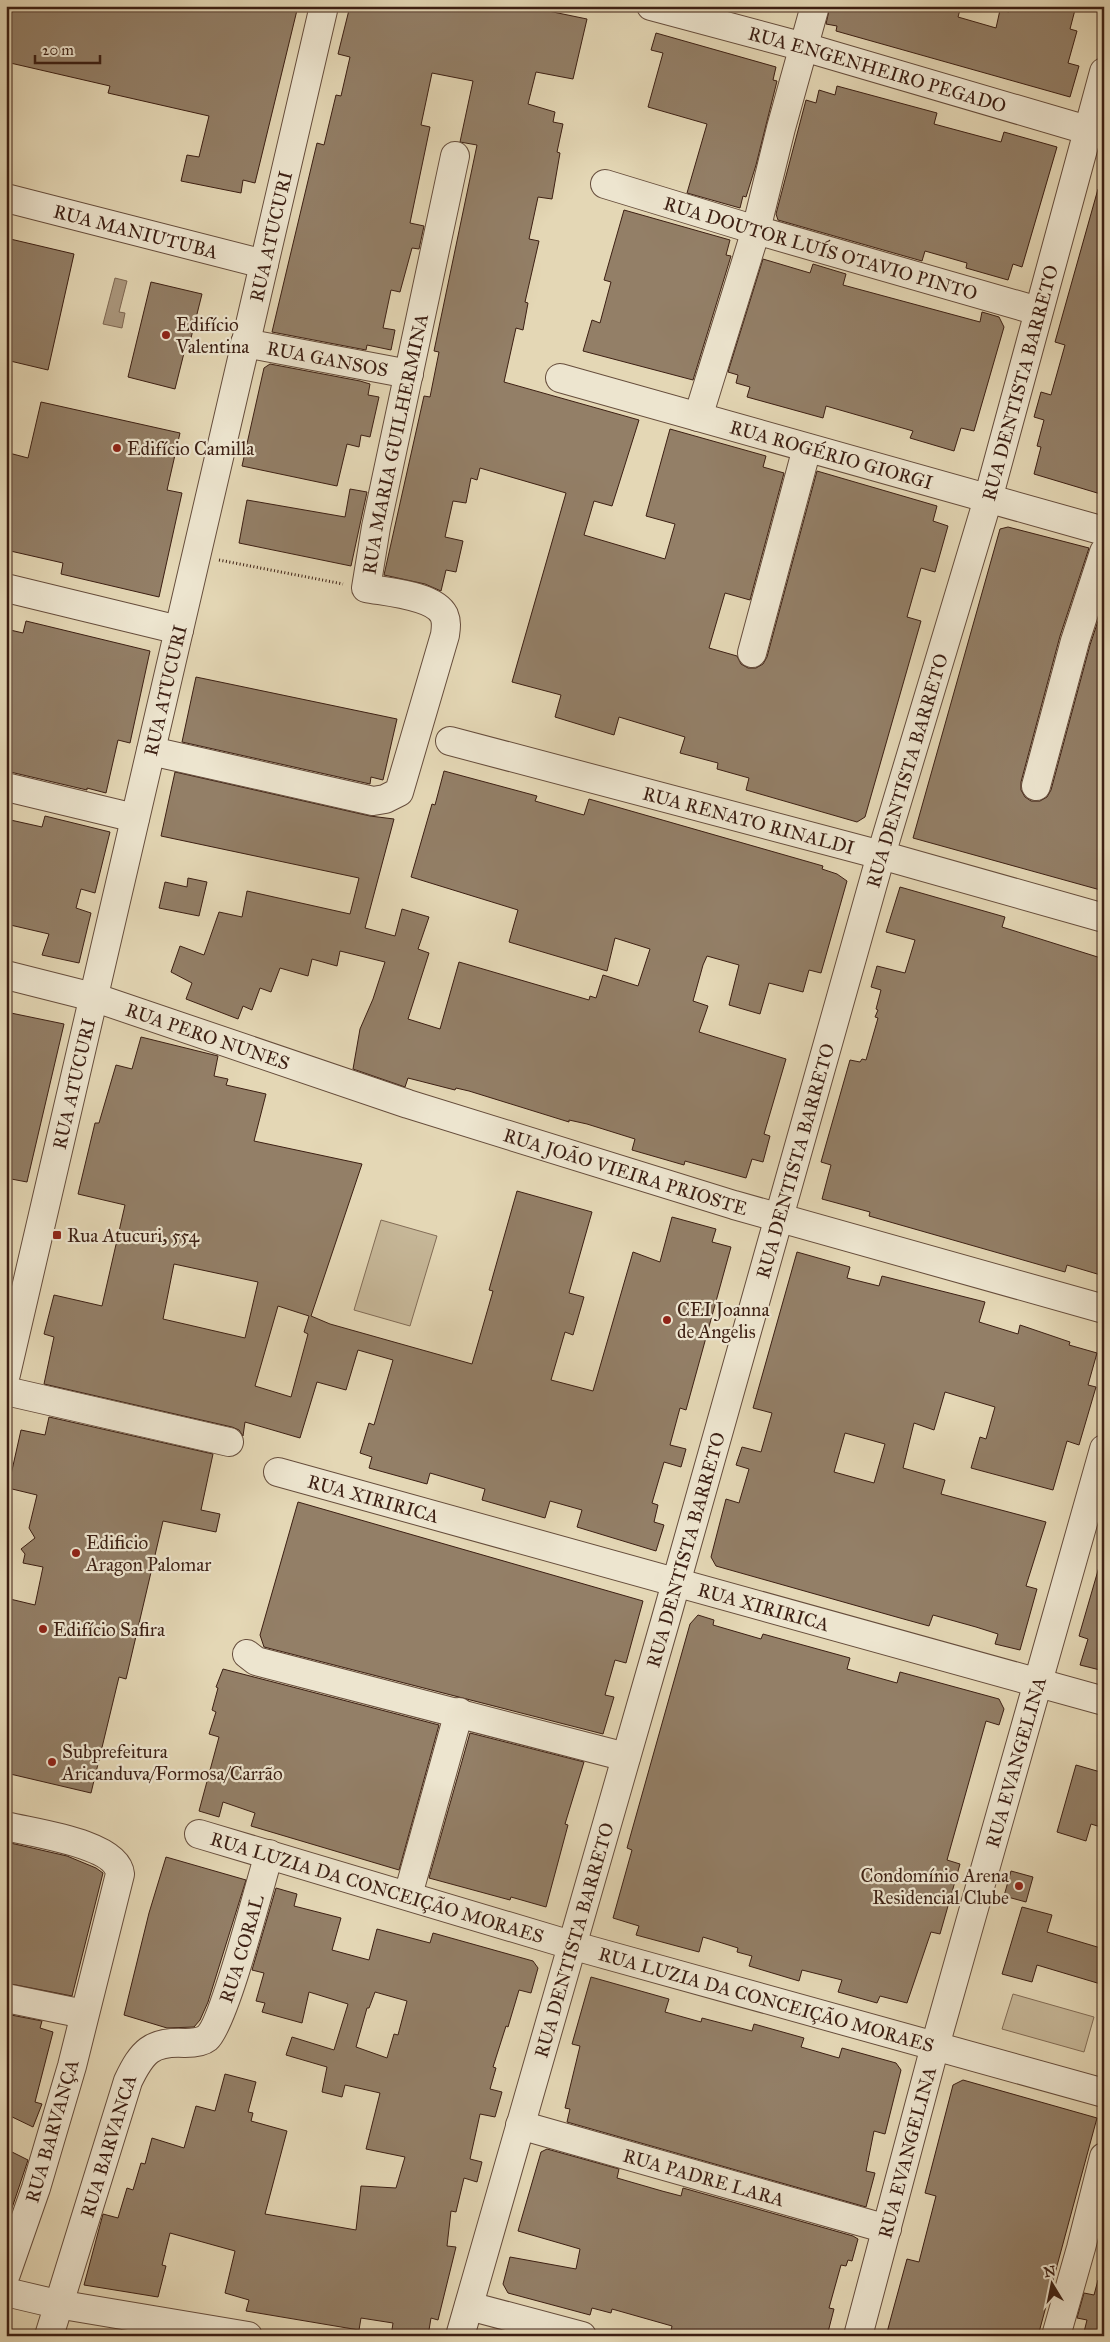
<svg xmlns="http://www.w3.org/2000/svg" width="1110" height="2342" font-family="'IM FELL Great Primer',serif">
<style>
.green{fill:#c7b899;stroke:#826c56}
.water{fill:#ab987e;stroke:#7f6853}
.building{fill:#937f67;stroke:#3c1f13;fill-rule:evenodd}
.lines{fill:none;stroke-linecap:round;stroke-linejoin:round}
.minor-casing{stroke:#664d3c;stroke-width:30}
.path{stroke:#3c1f13;stroke-width:3;stroke-dasharray:1 2.5;stroke-linecap:butt}
.minor{stroke:#ede5cf;stroke-width:28}
.poi-dot{fill:#8f2418;stroke:#ede5cf;stroke-width:2}
.labels{text-anchor:middle;dominant-baseline:central;stroke-width:4.5;stroke-linejoin:round;paint-order:stroke}
.street-label{font-size:19px;fill:#3c1f13;stroke:#ede5cf}
.poi-label{font-size:19px;fill:#3c1f13;stroke:#ede5cf;text-anchor:start}
</style>
<rect width="100%" height="100%" fill="#e4d7b5"/>
<filter id="stains"><feTurbulence type="fractalNoise" baseFrequency=".004" numOctaves="4"/><feColorMatrix values="0 0 0 0 .2 0 0 0 0 .09 0 0 0 0 .02 0 0 0 .5 -.17"/></filter>
<radialGradient id="worn" r=".72"><stop offset=".6" stop-color="#630" stop-opacity="0"/><stop offset="1" stop-color="#630" stop-opacity=".3"/></radialGradient>
<path class="green" d="M381,1220l56,16 -27,90 -56,-16z
M1013,1994l81,23 -10,35 -82,-23z"/>
<path class="water" d="M115,278l12,3 -8,31 6,1 -3,15 -19,-4z"/>
<path class="building" d="M6,6h292l-43,177 -12,-3 -2,13 -60,-12 6,-26 12,2 10,-41 -101,-23 2,-7 -104,-24z
M350,6h174l63,13 -14,60 -37,-7 -8,32 27,8 -2,10 10,2 -6,28 3,1 -8,46 -14,-2 -9,42 10,2 -14,61 3,1 -5,27 -7,-2 -12,54 135,38 -27,86 -18,-5 -10,34 81,24 10,-35 -29,-8 24,-87 96,27 -3,11 21,6 -34,127 -25,-7 -16,55 28,8 4,8 7,4h8l7,-4 4,-7 50,-186 120,35 -4,15 15,5 -13,46 -14,-4 -14,49 14,4 -56,196 -8,5 -111,-32 3,-12 -32,-9 1,-6 -38,-10 5,-16 -66,-20 -5,18 -59,-18 6,-22 -49,-13 54,-189 -86,-25 -3,12 -6,-2 -5,25 -13,-2 -8,36 18,4 -7,31 -10,-2 -5,21 -16,-7 -41,-9 40,-179 6,1 9,-45 -5,-1 43,-206 -17,-3 13,-61 -41,-8 -11,52 9,2 -20,96 14,3 -5,23 -7,-1 -12,44 -9,-2 -8,38 12,2 -4,20 -24,-5 -1,5 -94,-18 45,-189 7,2 12,-50 5,1 9,-39 -12,-3z
M830,6h131l-3,11 38,11 4,-18 9,2 1,-6h66l-6,23 7,2 -9,32 11,3 -9,31 -234,-66 1,-5 -11,-2z
M656,33l120,34 -3,13 4,1 -21,84 -10,32 -3,-1 -3,12 -53,-15 20,-69 -59,-17 15,-54 -12,-3z
M837,86l100,27 -3,11 26,7 41,11 3,-10 53,15 -35,120 -9,-3 -5,16 -42,-12 1,-5 -42,-12 -3,10 -144,-41 -2,-6 30,-114 10,3 3,-13 16,5z
M1098,189l6,1v305l-70,-21 7,-27 -4,-1 7,-26 -10,-3 7,-25 10,3 14,-50 -10,-3z
M624,210l106,30 -4,15 5,1 -38,124 -110,-29 9,-31 8,3 11,-41 -7,-2z
M6,238l68,16 -26,116 -42,-10z
M763,259l47,14 3,-9 33,10 -3,11 137,37 2,-10 17,5 5,10 -30,104 -13,-3 -7,23 -44,-13 3,-7 -87,-25 -3,12 -76,-21 3,-10 -14,-4 2,-8 -10,-3z
M151,282l51,12 -14,56 -3,-1 -10,40 -47,-12z
M270,364l90,17 10,3 -2,11 11,2 -9,40 -9,-2 -2,12 -12,-3 -10,42 -95,-20 22,-98z
M41,402l139,31 -13,57 15,3 -23,104 -98,-23 2,-11 -57,-13v-88l3,-9 19,5z
M350,489l17,3 -16,74 -112,-23 8,-43 98,17z
M1008,527l81,21 -29,88 -39,146v8l4,7 6,4h9l7,-4 4,-7 39,-145 14,-42v288l-191,-53 87,-309z
M26,621l124,30 -20,92 -12,-3 -12,53 -19,-5v2l-81,-19v-142l17,4z
M196,677l201,42 -14,61 -12,-3 -1,7 -188,-42z
M444,771l93,25 -2,5 49,14 5,-16 234,67 -1,3 15,5 10,7 -26,92 -12,-3 -6,22 -34,-9 -9,31 -31,-9 10,-40 -32,-9 -4,9 -10,36 15,5 -9,26 87,27 -22,75 6,2 -7,26 -11,-3 -6,19 -61,-17 -1,4 -52,-15 3,-11 -48,-15 -18,-4v2l-100,-31 -13,-3 -1,2 -47,-12 -3,9 -52,-18 7,-40 13,-30 12,-37 -45,-11 -3,15 -25,-7 -4,17 -28,-8 -9,24 -11,-4 -8,22 -9,-4 -5,13 -52,-20 6,-16 -21,-11 9,-26 24,9 15,-43 23,5 5,-26 103,23 9,-36 -198,-42 14,-64 195,44 24,3 -29,109 30,8 7,-27 27,8 -11,32 11,4 -21,66 32,10 19,-67 130,38 1,-4 6,2 7,-23 35,11 12,-37 -35,-11 -8,33 -98,-29 9,-32 -107,-33 21,-73 3,1z
M45,816l65,16 -15,61 -14,-4 -5,19 15,5 -12,50 -37,-8 7,-21 -43,-10v-105l36,8z
M188,878l19,4 -8,34 -40,-8 6,-26 22,5z
M900,887l105,30 -3,10 102,32v317l-37,-11 -2,7 -196,-56 1,-4 -48,-13 9,-34 -10,-3 29,-102 10,2 2,-3 4,1 12,-42 -3,-1 3,-7 -2,-1 5,-19 -10,-3 6,-21 28,7 10,-33 -29,-8z
M6,1012l58,12 -37,158 -21,-4z
M141,1037l77,19 -4,20 14,3 -2,6 40,9 -12,47 108,23 -51,152 19,8 142,40 21,-73 -4,-1 28,-99 75,21 -23,81 15,4 -11,38 -8,-3 -14,48 42,11 40,-139 27,10 12,-45 44,12 -4,13 19,5 -45,163 -6,-2 -10,37 16,4 -5,18 -17,-5 -12,41 6,2 -4,17 10,3 -8,26 -79,-24 5,-17 -32,-9 -5,17 -63,-18 3,-11 -55,-16 -3,11 -58,-16 3,-11 -12,-4 9,-30 5,2 19,-65 -35,-10 -12,40 -29,-8 -17,56 -55,-16 -2,14 -4,-6 -7,-3 -188,-43 10,-47 -10,-3 10,-39 48,11 23,-101 -47,-11 17,-71h4l17,-58 16,4zM174,1264l84,18 -13,56 -82,-19zM278,1306l31,10 -5,16 4,2 -17,63 -36,-11z
M797,1252l53,15 -3,11 32,8 3,-10 103,26 -6,20 39,12 2,-9 50,17 -1,3 28,8 -9,32 8,2 -17,58 -12,-4 -14,49 -82,-22 9,-31 6,2 9,-32 -50,-15 -11,38 -20,-7 -11,45 42,12 -4,14 105,28 -20,64 11,3 -17,61 -25,-6 3,-10 -22,-7 -43,-12 -4,11 -29,-8 -184,-52 -5,-9 15,-58 13,4 10,-34 -13,-4 6,-18 19,5 11,-39 -19,-5zM845,1433l40,11 -11,39 -40,-11z
M49,1417l164,37 -12,56 19,4 -4,18 -53,-11 -37,158 -7,-2 -28,116 -85,-20v-159l4,-15 25,6 8,-38 -20,-4 2,-9 -4,-5 14,-11 -6,-10 8,-33 -29,-7 13,-58 24,5z
M298,1502l345,99 -17,62 -11,-3 -10,35 9,2 -11,37 -339,-87 -4,-12z
M1099,1567l5,1v103l-24,-6 8,-26 -9,-3z
M698,1615l16,5 -1,5 48,14 2,-5 87,24 -3,11 50,14 3,-11 99,27 5,10 -5,16 -13,-4 -39,139 13,4 -20,70 -9,-2 -24,71 -27,-7 -3,7 -39,-11 4,-12 -40,-10 -3,11 -50,-15 3,-10 -15,-4 1,-4 -35,-11 -4,15 -63,-17 3,-9 -26,-8 19,-68 -5,-2 63,-224z
M223,1669l216,56 -40,145 -148,-44 4,-13 -32,-11 -4,15 -20,-6 20,-74 -10,-3 7,-22 -4,-2 6,-22 -2,-1z
M470,1733l114,29 -19,62 3,1 -22,82 -35,-10 -1,3 -81,-22z
M1076,1765l28,8v55l-13,-4 -5,17 -29,-9z
M6,1842l61,14 29,12 7,5 -31,123 -66,-13z
M166,1857l80,23 -38,122 -8,18 -6,7 -27,1 -43,-13 25,-102z
M1011,1871l22,6 -7,25 -22,-6z
M276,1888l21,6 -3,12 47,12 -9,32 37,10 8,-31 53,14 3,-10 100,28 5,7 -7,25 -12,-3 -11,37 -2,-1 -13,41 3,1 -6,21 12,3 -7,25 -15,-3 -10,45 12,3 -5,20 -13,-4 -8,34 -5,-1 -4,35 9,1 -18,73 -7,-2 -3,18h-37l2,-13 -32,-5 -2,12 -113,-19 3,-11 -24,-7 10,-42 -65,-18 -8,32 4,1 -8,31 -74,-12 19,-71 15,4 9,-30 6,2 8,-27 4,1 7,-26 32,10 12,-42 19,5 10,-37 31,8 -8,30 5,1 -2,8 36,10 -22,83 91,16 5,-44 35,2 9,-31 -39,-8 14,-56 -35,-8 -3,12 -20,-5 5,-25 -41,-12 6,-18 42,13 14,-46 -39,-12 -7,31 -40,-11 3,-9 -9,-2 8,-28 -12,-3zM375,1992l32,9 -9,34 -4,-1 -7,24 -31,-11 11,-39h2z
M1022,1907l30,8 -5,17 57,17v36l-67,-20 -5,17 -30,-8z
M591,1977l78,22 -4,13 36,10 1,-4 50,13 2,-7 50,14 -3,9 38,11 3,-10 54,15 5,7 -16,64 -11,-3 -8,40 9,2 -9,34 -299,-85 3,-13 -5,-1 15,-62 -8,-2z
M6,2014l36,7 -2,7 13,4 -18,70 7,2 -9,23 -27,-13z
M963,2080l134,38 -59,218h-152l21,-77 12,3 17,-66 -11,-3 28,-108z
M6,2149l22,11 -22,66z
M547,2149l72,20 -2,9 45,13 19,5 2,-8 170,48 5,3 -6,22 -4,-1 -2,6 -5,-1 -12,43 5,1 -7,27h-157l2,-10 -60,-17 -1,4 -19,-5 -2,7 -82,-22 -5,-9 7,-27 66,12 4,-20 -62,-18 23,-79z
M1098,2280l6,1v55h-21l4,-16 -10,-2 7,-25 10,2z"/>
<g class="lines">
<g class="minor-casing">
<g id="minor">
<path id="s1" d="M651,6l153,41 300,88"/>
<path id="s2" d="M605,184l151,46 282,81"/>
<path id="s3" d="M6,198l258,66"/>
<path id="s4" d="M245,343l164,31"/>
<path id="s5" d="M560,378l544,153"/>
<path d="M698,417l58,-187 25,-102 34,-122"/>
<path d="M6,588l173,42"/>
<path d="M752,653l55,-205"/>
<path id="s6" d="M450,741l431,114 223,63"/>
<path id="s7" d="M151,751l222,50 12,-2 14,-7 46,-157c1,-7 2,-13 -1,-20 -10,-20 -58,-23 -78,-27l10,-61 79,-371"/>
<path d="M1036,786l39,-145 29,-89"/>
<path d="M6,787l129,31"/>
<path id="s8" d="M6,975l87,22 315,107 326,101 370,104"/>
<path id="s9" d="M6,1374l318,-1368"/>
<path d="M6,1391l223,51"/>
<path id="s10" d="M278,1472l826,229"/>
<path d="M247,1654l9,7 370,96"/>
<path d="M6,1826c26,7 111,17 114,48l-48,192 -36,122 -30,86"/>
<path id="s11" d="M199,1834l372,111 533,148"/>
<path d="M408,1895l51,-183"/>
<path d="M6,1998l78,16"/>
<path id="s12" d="M520,2125l367,104"/>
<path d="M6,2292l51,12 191,32"/>
<path d="M469,2306l113,30"/>
<path id="s13" d="M49,2336l79,-255c14,-29 23,-40 57,-38 6,0 17,-1 22,-5 17,-14 53,-154 62,-184"/>
<path id="s14" d="M460,2336l205,-714 216,-767 107,-356 116,-427"/>
<path id="s15" d="M858,2336l77,-290 169,-597"/>
<path d="M1056,2336l25,-88 23,-91"/>
</g>
</g>
<path class="path" d="M219,560l124,24"/>
<use href="#minor" class="minor"/>
</g>
<g class="poi-dot">
<circle cx="166" cy="335" r="5"/>
<circle cx="117" cy="448" r="5"/>
<rect x="52" y="1230" width="10" height="10" rx="2.5"/>
<circle cx="667" cy="1320" r="5"/>
<circle cx="76" cy="1553" r="5"/>
<circle cx="43" cy="1629" r="5"/>
<circle cx="52" cy="1762" r="5"/>
<circle cx="1019" cy="1886" r="5"/>
</g>
<g class="labels">
<g class="street-label">
<text stroke="none"><textPath href="#s1" startOffset="235">RUA ENGENHEIRO PEGADO</textPath></text>
<text stroke="none"><textPath href="#s3" startOffset="134">RUA MANIUTUBA</textPath></text>
<text stroke="none"><textPath href="#s9" startOffset="1168">RUA ATUCURI</textPath></text>
<text stroke="none"><textPath href="#s2" startOffset="225">RUA DOUTOR LUÍS OTAVIO PINTO</textPath></text>
<text stroke="none"><textPath href="#s4" startOffset="84">RUA GANSOS</textPath></text>
<text stroke="none"><textPath href="#s14" startOffset="2032">RUA DENTISTA BARRETO</textPath></text>
<text stroke="none"><textPath href="#s7" startOffset="671">RUA MARIA GUILHERMINA</textPath></text>
<text stroke="none"><textPath href="#s5" startOffset="282">RUA ROGÉRIO GIORGI</textPath></text>
<text stroke="none"><textPath href="#s9" startOffset="702">RUA ATUCURI</textPath></text>
<text stroke="none"><textPath href="#s14" startOffset="1628">RUA DENTISTA BARRETO</textPath></text>
<text stroke="none"><textPath href="#s6" startOffset="309">RUA RENATO RINALDI</textPath></text>
<text stroke="none"><textPath href="#s8" startOffset="211">RUA PERO NUNES</textPath></text>
<text stroke="none"><textPath href="#s9" startOffset="298">RUA ATUCURI</textPath></text>
<text stroke="none"><textPath href="#s14" startOffset="1222">RUA DENTISTA BARRETO</textPath></text>
<text stroke="none"><textPath href="#s8" startOffset="650">RUA JOÃO VIEIRA PRIOSTE</textPath></text>
<text stroke="none"><textPath href="#s10" startOffset="99">RUA XIRIRICA</textPath></text>
<text stroke="none"><textPath href="#s14" startOffset="818">RUA DENTISTA BARRETO</textPath></text>
<text stroke="none"><textPath href="#s10" startOffset="504">RUA XIRIRICA</textPath></text>
<text stroke="none"><textPath href="#s15" startOffset="595">RUA EVANGELINA</textPath></text>
<text stroke="none"><textPath href="#s11" startOffset="186">RUA LUZIA DA CONCEIÇÃO MORAES</textPath></text>
<text stroke="none"><textPath href="#s14" startOffset="412">RUA DENTISTA BARRETO</textPath></text>
<text stroke="none"><textPath href="#s13" startOffset="461">RUA CORAL</textPath></text>
<text stroke="none"><textPath href="#s11" startOffset="591">RUA LUZIA DA CONCEIÇÃO MORAES</textPath></text>
<text transform="translate(52 2131) rotate(-74)">RUA BARVANÇA</text>
<text stroke="none"><textPath href="#s13" startOffset="199">RUA BARVANCA</textPath></text>
<text stroke="none"><textPath href="#s15" startOffset="190">RUA EVANGELINA</textPath></text>
<text stroke="none"><textPath href="#s12" startOffset="191">RUA PADRE LARA</textPath></text>
</g>
<g class="poi-label">
<text x="176" y="324">Edifício<tspan x="176" dy="22">Valentina</tspan></text>
<text x="127" y="448">Edifício Camilla</text>
<text x="67" y="1235">Rua Atucuri, 554</text>
<text x="677" y="1309">CEI Joanna<tspan x="677" dy="22">de Angelis</tspan></text>
<text x="86" y="1542">Edificio<tspan x="86" dy="22">Aragon Palomar</tspan></text>
<text x="53" y="1629">Edifício Safira</text>
<text x="62" y="1751">Subprefeitura<tspan x="62" dy="22">Aricanduva/Formosa/Carrão</tspan></text>
<text x="1009" y="1875" text-anchor="end">Condomínio Arena<tspan x="1009" dy="22">Residencial Clube</tspan></text>
</g>
</g>
<rect width="1110" height="2342" fill="none" stroke="#e4d7b5" stroke-width="25"/>
<rect x="8" y="8" width="1095" height="2327" fill="none" stroke="#3c1f13" stroke-width="2.5"/>
<rect x="12" y="12" width="1085" height="2317" fill="none" stroke="#3c1f13"/>
<g transform="translate(1052 2284) rotate(350)" stroke="#ede5cf" stroke-width="4" paint-order="stroke">
<path d="M0-4L9 19L0 12L-9 19Z" fill="#3c1f13"/>
<text y="-8" font-size="14" font-weight="bold" text-anchor="middle" fill="#3c1f13">N</text>
</g>
<path d="M35 55v8h65v-8" fill="none" stroke="#3c1f13" stroke-width="2.5"/>
<text x="42" y="55" font-size="15" fill="#3c1f13" stroke="#ede5cf" stroke-width="4" paint-order="stroke">20 m</text>
<rect width="100%" height="100%" filter="url(#stains)"/>
<rect width="100%" height="100%" fill="url(#worn)"/>
</svg>
